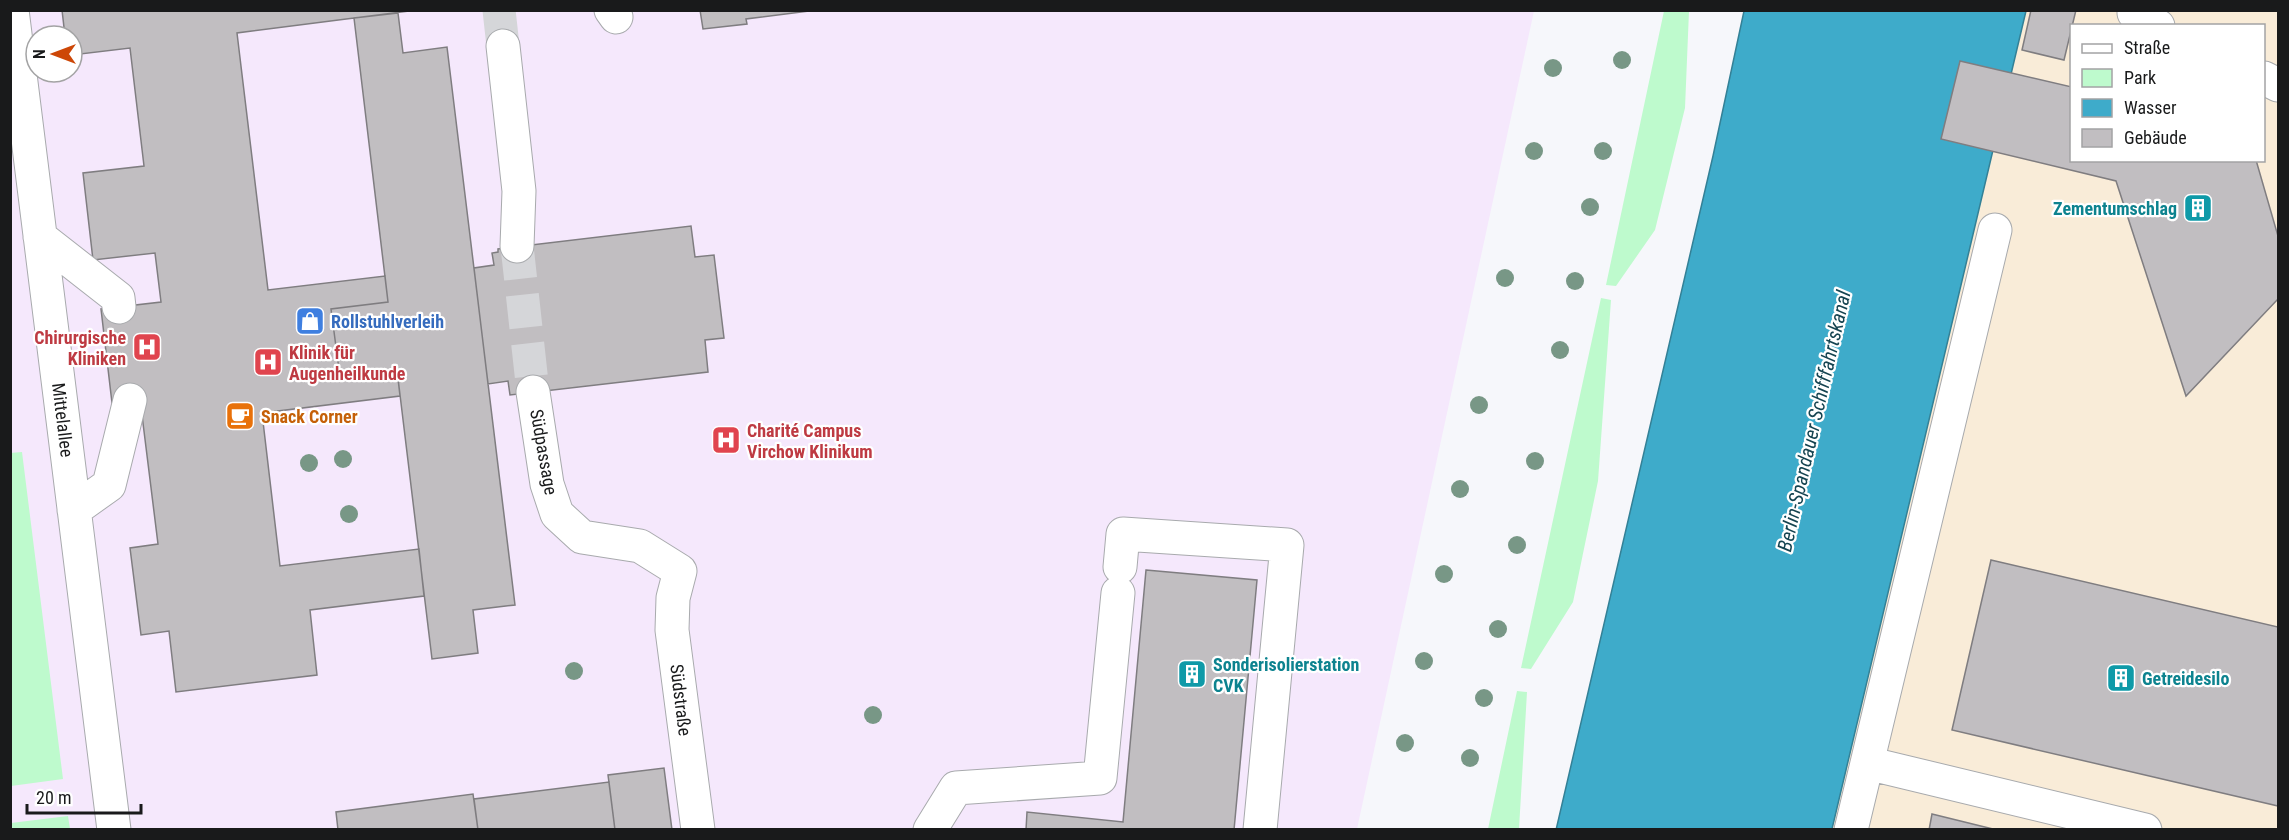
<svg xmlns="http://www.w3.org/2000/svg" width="2289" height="840" font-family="'Roboto Condensed',sans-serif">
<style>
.industrial{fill:#f9ecd8;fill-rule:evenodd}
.medical{fill:#f5e8fc;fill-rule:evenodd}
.green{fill:#befacd}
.water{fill:#3eabca;stroke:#338096;stroke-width:1.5}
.building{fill:#c1bec1;stroke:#7f7d80;stroke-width:1.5}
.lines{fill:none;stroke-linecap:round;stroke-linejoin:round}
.minor-tunnel{stroke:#d5d6d9;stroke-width:33;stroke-dasharray:33 16;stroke-linecap:butt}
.minor-casing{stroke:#a8aaad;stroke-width:35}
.minor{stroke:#fff;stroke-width:33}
.tree{fill:#789786}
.labels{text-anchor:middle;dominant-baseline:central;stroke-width:4.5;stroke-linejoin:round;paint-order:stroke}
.culture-label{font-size:18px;font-weight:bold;fill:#0d838f;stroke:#fff;text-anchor:start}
.shop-label{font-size:18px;font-weight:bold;fill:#366cbe;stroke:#fff;text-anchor:start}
.health-label{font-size:18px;font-weight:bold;fill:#be3a42;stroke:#fff;text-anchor:start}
.food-label{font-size:18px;font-weight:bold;fill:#c56008;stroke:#fff;text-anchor:start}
.street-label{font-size:18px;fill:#191a1b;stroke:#fff}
.water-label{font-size:20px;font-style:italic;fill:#154451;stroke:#fff}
</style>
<rect width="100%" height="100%" fill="#f6f7fb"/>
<path class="industrial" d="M2026,11h252v818l-446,1zM2072,26h192v134h-192z"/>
<path class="medical" d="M10,11h1524l-177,818h-1346zM36,36h36v36h-36z"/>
<path class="green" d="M1664,11h25l-4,97 -30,122 -39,56 -10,-1z
M1601,298l10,2 -13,181 -25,121 -42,67 -10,-1z
M22,452l41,327 -52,7 -1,-333z
M1517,691l10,1 -8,137h-31z
M68,816l2,13h-59v-6z"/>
<path class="water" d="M1744,11h282l-194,818 -276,1 157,-674z"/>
<path class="building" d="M62,10h355l-180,23 31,257 117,-14 3,26 -57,7 9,68 57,-7 3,26 -138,17 18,153 139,-17 5,47 -114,14 7,65 -141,17 -7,-61 -28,4 -11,-87 28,-4 -18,-145 -28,4 -11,-94 60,-7 -6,-49 -62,7 -10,-87 61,-7 -14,-118 -58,7v-19h-7z
M700,10h117l-71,9 1,5 -44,5z
M2031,10h45l-12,50 -42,-10z
M398,13l5,40 44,-6 68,558 -42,5 5,43 -46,6 -35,-289 -57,7 -9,-68 57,-7 -34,-284z
M1960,61l112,26v73h184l22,76v63l-92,97 -70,-215 -175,-42z
M691,226l4,31 19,-2 10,83 -19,2 3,32 -198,23 -2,-14 -20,3 -14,-116 20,-3 -2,-12 6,-1v-3z
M1991,560l287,67v179l-326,-76z
M1146,570l111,10 -23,250h-208l1,-18 96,10z
M664,768l8,62h-57l-7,-55z
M609,782l6,48h-137l-4,-31z
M473,794l5,36h-140l-2,-18z
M1932,814l65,16h-68z"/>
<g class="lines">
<path class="minor-tunnel" d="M499,10l4,36
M517,246l16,146"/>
<g class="minor-casing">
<path id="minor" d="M12,10l102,820
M611,10l5,7
M2134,13l24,13
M503,46l16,145 -2,55
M2264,78l14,7
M40,237l78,61 1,9
M533,392l14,92 10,30 25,23 58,9 40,25 -7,27 -1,32 26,200
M74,510l35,-25 21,-85
M1120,567l3,-33 164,11 -27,285
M1867,763l278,67
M930,830l26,-42 144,-10 18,-185
M1851,830l144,-600"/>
</g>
<use href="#minor" class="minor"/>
</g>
<g class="tree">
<circle cx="1622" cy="60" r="9"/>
<circle cx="1553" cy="68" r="9"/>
<circle cx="1534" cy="151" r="9"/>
<circle cx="1603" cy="151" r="9"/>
<circle cx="1590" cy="207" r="9"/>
<circle cx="1505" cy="278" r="9"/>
<circle cx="1575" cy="281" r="9"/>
<circle cx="1560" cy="350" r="9"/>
<circle cx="1479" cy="405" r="9"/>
<circle cx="343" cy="459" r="9"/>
<circle cx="1535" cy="461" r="9"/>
<circle cx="309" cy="463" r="9"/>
<circle cx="1460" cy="489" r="9"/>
<circle cx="349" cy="514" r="9"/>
<circle cx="1517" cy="545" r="9"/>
<circle cx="1444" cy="574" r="9"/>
<circle cx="1498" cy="629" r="9"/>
<circle cx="1424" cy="661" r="9"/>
<circle cx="574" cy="671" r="9"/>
<circle cx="1484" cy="698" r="9"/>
<circle cx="873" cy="715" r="9"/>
<circle cx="1405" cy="743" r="9"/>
<circle cx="1470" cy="758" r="9"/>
</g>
<defs>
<g id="building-square" transform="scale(1.5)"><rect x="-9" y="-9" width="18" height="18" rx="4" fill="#0f9aa8" stroke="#fff"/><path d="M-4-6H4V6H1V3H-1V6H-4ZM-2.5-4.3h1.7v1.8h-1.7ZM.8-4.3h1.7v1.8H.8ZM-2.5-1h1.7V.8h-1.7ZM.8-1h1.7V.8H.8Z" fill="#fff"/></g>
<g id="shop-square" transform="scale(1.5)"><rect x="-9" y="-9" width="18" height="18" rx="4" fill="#3f7fe0" stroke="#fff"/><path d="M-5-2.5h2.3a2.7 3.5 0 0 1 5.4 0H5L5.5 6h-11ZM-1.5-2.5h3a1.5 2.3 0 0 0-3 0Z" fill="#fff"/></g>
<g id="hospital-square" transform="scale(1.5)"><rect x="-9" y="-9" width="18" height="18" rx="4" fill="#e0444e" stroke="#fff"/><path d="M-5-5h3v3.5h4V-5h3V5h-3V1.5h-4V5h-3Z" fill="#fff"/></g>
<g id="cafe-square" transform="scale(1.5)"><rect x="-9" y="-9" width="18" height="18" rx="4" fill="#e8710a" stroke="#fff"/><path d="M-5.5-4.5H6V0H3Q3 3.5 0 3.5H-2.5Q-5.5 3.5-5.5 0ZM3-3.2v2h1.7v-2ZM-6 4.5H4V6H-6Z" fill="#fff"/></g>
</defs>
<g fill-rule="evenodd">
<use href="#building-square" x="2198" y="208"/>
<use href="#shop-square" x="310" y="321"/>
<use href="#hospital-square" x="147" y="347"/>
<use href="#hospital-square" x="268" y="362"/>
<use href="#cafe-square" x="240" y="416"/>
<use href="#hospital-square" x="726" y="440"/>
<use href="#building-square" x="1192" y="674"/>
<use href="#building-square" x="2121" y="678"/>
</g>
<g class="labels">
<g class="culture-label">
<text x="2177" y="208" text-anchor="end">Zementumschlag</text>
<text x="1213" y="664">Sonderisolierstation<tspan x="1213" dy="21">CVK</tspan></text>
<text x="2142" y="678">Getreidesilo</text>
</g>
<g class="shop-label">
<text x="331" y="321">Rollstuhlverleih</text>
</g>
<g class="health-label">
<text x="126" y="337" text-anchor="end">Chirurgische<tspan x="126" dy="21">Kliniken</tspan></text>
<text x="289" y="352">Klinik für<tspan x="289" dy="21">Augenheilkunde</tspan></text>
<text x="747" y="430">Charité Campus<tspan x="747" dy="21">Virchow Klinikum</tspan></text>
</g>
<g class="food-label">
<text x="261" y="416">Snack Corner</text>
</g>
<g class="street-label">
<text transform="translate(63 420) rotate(83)">Mittelallee</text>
<text transform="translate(544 452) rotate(80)">Südpassage</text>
<text transform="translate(681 700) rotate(83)">Südstraße</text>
</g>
<g class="water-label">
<text transform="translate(1814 421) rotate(-77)">Berlin-Spandauer Schifffahrtskanal</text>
</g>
</g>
<rect width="2289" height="840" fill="none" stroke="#191a1b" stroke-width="24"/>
<rect x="2070" y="24" width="195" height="138" fill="#ffffff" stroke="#a3a3a4" stroke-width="1.5"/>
<rect x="2082" y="44" width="30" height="9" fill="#ffffff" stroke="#a3a3a4" stroke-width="1.5"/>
<text x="2124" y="54" font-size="18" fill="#191a1b">Straße</text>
<rect x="2082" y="69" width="30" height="18" fill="#befacd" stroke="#a3a3a4" stroke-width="1.5"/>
<text x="2124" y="84" font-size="18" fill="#191a1b">Park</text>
<rect x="2082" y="99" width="30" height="18" fill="#3eabca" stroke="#a3a3a4" stroke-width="1.5"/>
<text x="2124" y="114" font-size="18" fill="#191a1b">Wasser</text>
<rect x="2082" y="129" width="30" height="18" fill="#c1bec1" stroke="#a3a3a4" stroke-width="1.5"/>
<text x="2124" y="144" font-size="18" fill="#191a1b">Gebäude</text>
<g transform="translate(54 54) rotate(270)"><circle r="28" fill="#ffffff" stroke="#a3a3a4" stroke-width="1.5"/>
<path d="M0-4.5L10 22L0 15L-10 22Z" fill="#cd4707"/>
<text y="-9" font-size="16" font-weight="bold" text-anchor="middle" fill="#191a1b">N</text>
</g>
<path d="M27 804v9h114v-9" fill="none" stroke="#191a1b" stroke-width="3"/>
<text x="36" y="804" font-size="18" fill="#191a1b" stroke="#ffffff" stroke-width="4.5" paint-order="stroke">20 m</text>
</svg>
